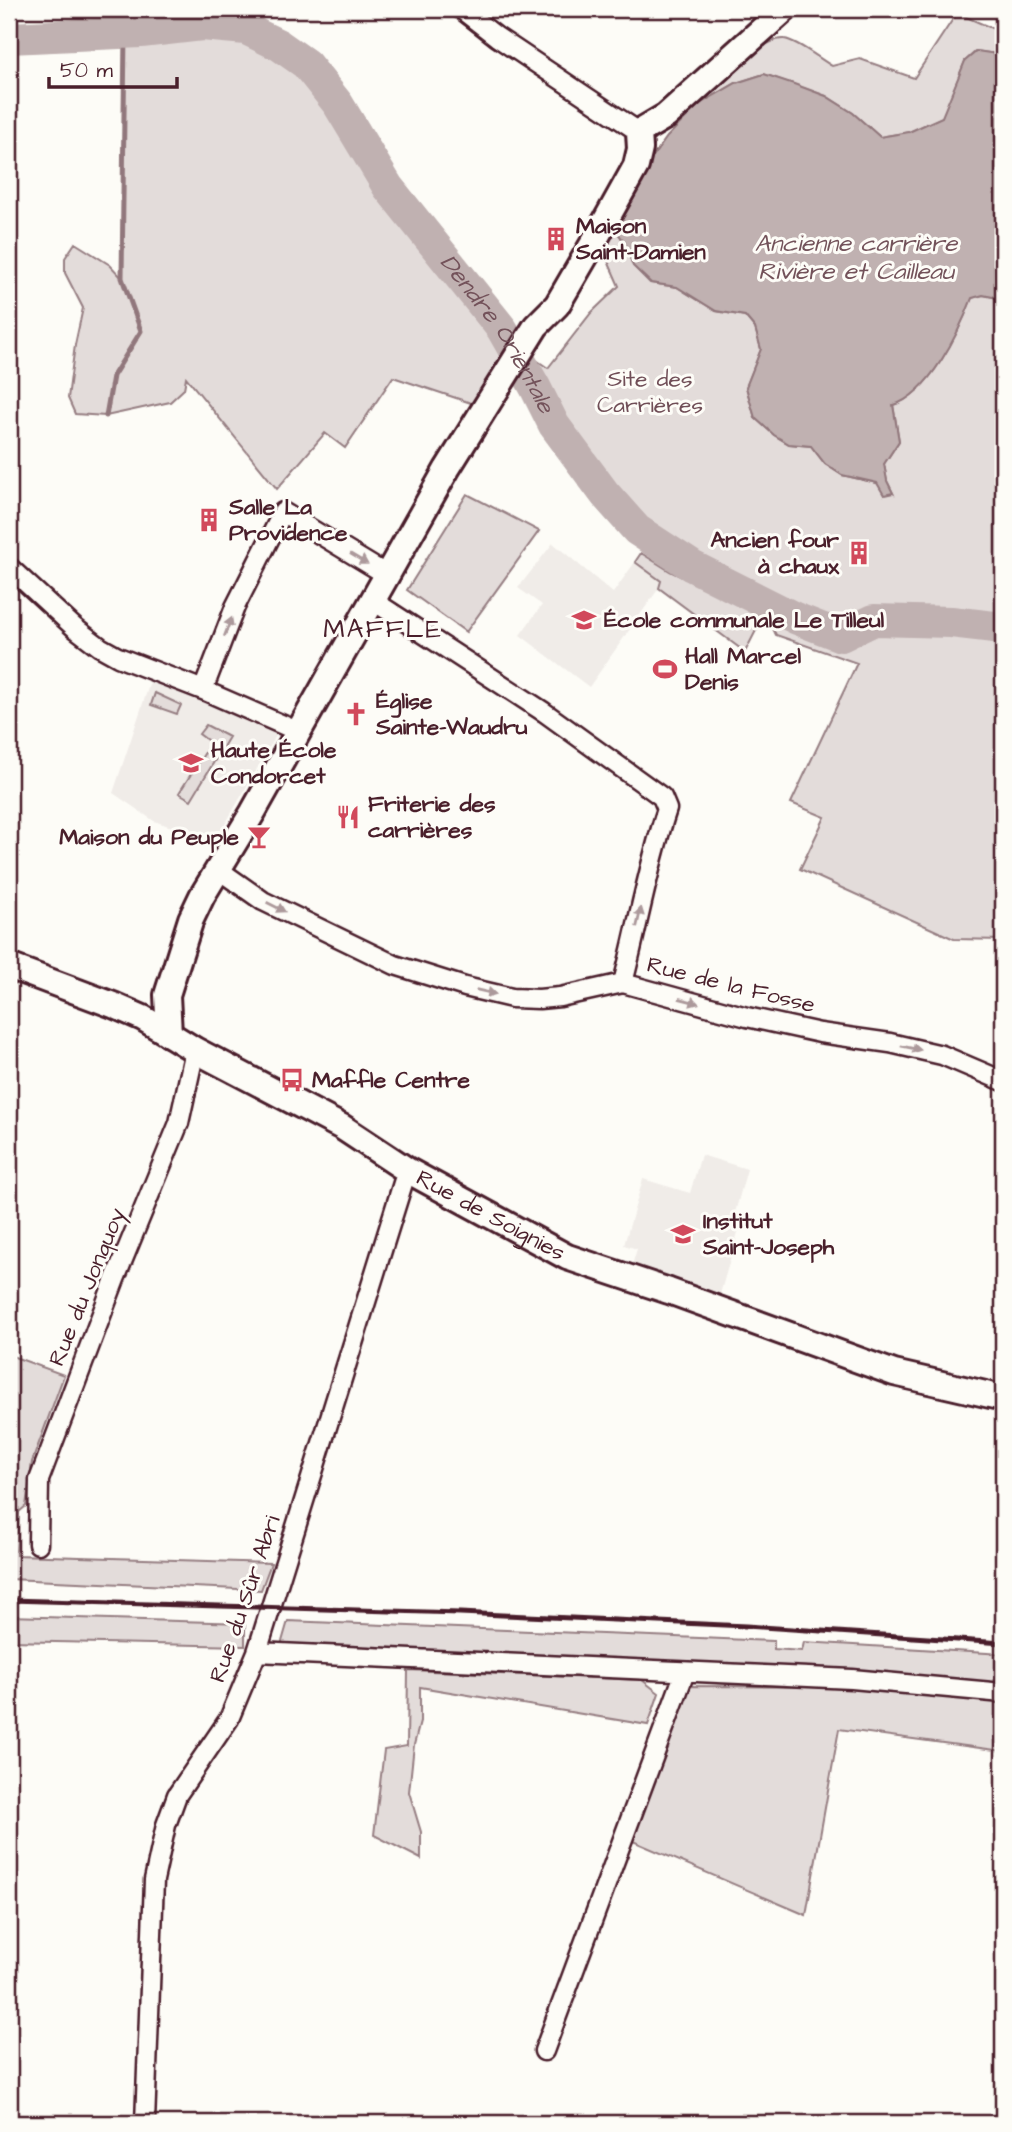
<svg xmlns="http://www.w3.org/2000/svg" width="1012" height="2132" font-family="'Architects Daughter',sans-serif">
<style>
.built{fill:#f0ece8}
.green{fill:#e3dcda;stroke:#967e82;stroke-width:2}
.water{fill:#c0b1b1;stroke:#91777b;stroke-width:2}
.lines{fill:none;stroke-linecap:round;stroke-linejoin:round}
.stream{stroke:#91777b;stroke-width:5}
.river{stroke:#c0b1b1;stroke-width:32}
.street-casing{stroke:#4a1f2b;stroke-width:23}
.secondary-casing{stroke:#4a1f2b;stroke-width:30}
.street{stroke:#fdfcf7;stroke-width:18}
.secondary{stroke:#fdfcf7;stroke-width:24}
.rail{stroke:#4a1f2b;stroke-width:5}
.oneway{fill:#ac999b}
.labels{text-anchor:middle;dominant-baseline:central;stroke-width:6;stroke-linejoin:round;paint-order:stroke}
.poi-label{font-size:23px;font-weight:bold;fill:#4a1f2b;stroke:#fdfcf7;text-anchor:start}
.park-label{font-size:23px;fill:#704e57;stroke:#fdfcf7}
.street-label{font-size:23px;fill:#4a1f2b;stroke:#fdfcf7}
.water-label{font-size:24px;font-style:italic;fill:#73525a;stroke:#fdfcf7}
.quarter-label{font-size:26px;letter-spacing:2px;fill:#4a1f2b;stroke:#fdfcf7}
</style>
<rect width="100%" height="100%" fill="#fdfcf7"/>
<filter id="ink" filterUnits="userSpaceOnUse"><feTurbulence type="fractalNoise" baseFrequency=".0143" numOctaves="2"/><feDisplacementMap in="SourceGraphic" scale="14" xChannelSelector="R" yChannelSelector="G"/><feConvolveMatrix kernelMatrix="1 2 1 2 8 2 1 2 1" color-interpolation-filters="sRGB"/></filter>
<g filter="url(#ink)">
<path class="built" d="M553,543l60,50 22,-31 26,19 -2,7 -70,99 -69,-52 22,-30 -24,-17z
M150,682l98,36 29,16 -65,113 -28,-16 -30,-10 -41,-28z
M701,1155l46,14 -14,51 8,2 -21,72 -88,-29 5,-16 -13,-4 19,-66 47,14z"/>
<path class="green" d="M957,13l46,20v22l-27,-4 -11,10 -22,56 -34,15 -29,5 -27,-24 -27,-17 -62,-22 -28,9 -38,22c16,-17 62,-67 86,-66 12,1 36,20 48,27l28,-7 54,19z
M202,25l44,4 33,16 27,19 32,40 50,83 120,162 -34,55 -81,-27 -48,71 -20,-15 -48,56 -91,-112 -2,12 -14,13 -64,14 -31,-2 -7,-16 7,-53 8,-37 -18,-35v-15l10,-15 35,22 12,13 3,-245z
M616,230l9,13 8,23 17,17 27,4 39,24 29,5 10,12 6,21 -15,38 9,31 19,17 15,9 22,2 14,18 17,11 35,8 16,10 -6,-12 -3,-17 15,-23 -6,-36c36,-10 66,-73 79,-107l11,-3 20,4v641l-49,-1 -154,-70 25,-52 -34,-14 66,-140 -81,-28 -16,-34 -68,-35 -55,-36 -32,-36 -51,-69 -27,-53 5,-15 16,11 43,-55 28,-27 -15,-34z
M467,494l72,37 -73,101 -59,-42z
M641,553l29,18 93,46 -18,35 -86,-64 2,-7 -26,-19z
M155,693l26,12 -4,9 -26,-9z
M206,725l23,12 -38,63 -12,-7 32,-50 -12,-9z
M9,1355l55,20 -32,87 -6,44 -7,6 -3,43 255,8 -10,27 -252,-11z
M9,1616l236,7v23l-236,-5z
M288,1621l486,20v8l28,2 2,-9 199,12v31l-268,-21 -454,-19z
M408,1670l234,10 17,13 -11,32 -228,-38v35l-6,23 -5,47 12,40v27l-47,-24 10,-85 23,-4z
M689,1686l156,1 158,14v50l-164,-22 -33,186 -178,-76z"/>
<path class="water" d="M977,51l26,4v244l-20,-4 -11,3c-13,34 -43,97 -79,107l6,36 -15,23 3,17 6,12 -9,2 -7,-12 -35,-8 -17,-11 -14,-18 -22,-2 -15,-9 -19,-17 -9,-31 15,-38 -6,-21 -10,-12 -29,-5 -39,-24 -26,-4 -18,-17 -8,-23 -9,-13 33,-68 18,-25 31,-32 38,-22 28,-9 30,10 32,12 27,17 27,24 29,-5 33,-15 23,-56z"/>
<g class="lines">
<path class="stream" d="M202,9l11,17
M106,416l7,-40 28,-45 -19,-53 3,-245"/>
<path class="river" id="s1" d="M9,38l132,-6 61,-7 44,4 33,16 27,19 32,40 50,83 114,142 33,58 19,38 51,69 32,36 55,36 103,52 46,18 33,-16 77,2 52,6"/>
<g class="street-casing">
<path id="street" d="M461,9l36,28 142,95
M9,567l66,61 25,19 18,10 85,33 94,41
M372,600l172,112 118,85 5,12c-19,57 -29,116 -44,174
M203,690l32,-83 48,-95 104,63
M219,870l44,31 132,64 70,22 47,11 27,1 21,-2 63,-14 124,34 73,16 70,10 52,12 61,26
M38,1544l1,-64 76,-201 64,-156 16,-73
M257,1652l595,27 151,14
M544,2051l141,-379
M145,2123l9,-243 12,-55 11,-30 52,-76 28,-67 150,-482"/>
</g>
<g class="secondary-casing">
<g id="secondary">
<path id="s2" d="M9,966l104,39 30,13 52,32 147,77 65,43 160,87 102,34 225,82 109,25"/>
<path d="M169,1034l-2,-39 24,-76 11,-23 51,-84 194,-343 89,-143 21,-21 35,-60 44,-79 4,-17 -1,-17 27,-16 119,-107"/>
</g>
</g>
<use href="#street" class="street"/>
<use href="#secondary" class="secondary"/>
<path class="rail" d="M994,9l9,4
M9,1600l451,13 286,13 257,17"/>
</g>
<defs><path id="oneway-solid" d="M-6-.8H1V-3.2L6.5 0L1 3.2V.8H-6Z" transform="scale(1.75)"/></defs>
<g class="oneway">
<use href="#oneway-solid" transform="translate(359 559) rotate(31)"/>
<use href="#oneway-solid" transform="translate(228 627) rotate(-69)"/>
<use href="#oneway-solid" transform="translate(276 907) rotate(27)"/>
<use href="#oneway-solid" transform="translate(639 917) rotate(-77)"/>
<use href="#oneway-solid" transform="translate(486 992) rotate(13)"/>
<use href="#oneway-solid" transform="translate(689 1001) rotate(15)"/>
<use href="#oneway-solid" transform="translate(911 1048) rotate(12)"/>
</g>
</g>
<defs>
<g id="building-bare" transform="scale(1.89)"><path d="M-4-6H4V6H1V3H-1V6H-4ZM-2.5-4.3h1.7v1.8h-1.7ZM.8-4.3h1.7v1.8H.8ZM-2.5-1h1.7V.8h-1.7ZM.8-1h1.7V.8H.8Z" fill="#d1495b" stroke="#fdfcf7" stroke-width="2.5" paint-order="stroke"/></g>
<g id="school-bare" transform="scale(1.89)"><path d="M0-5L7-2L0 1L-7-2ZM-4 1L0 2.5L4 1V4Q0 6-4 4Z" fill="#d1495b" stroke="#fdfcf7" stroke-width="2.5" paint-order="stroke"/></g>
<g id="stadium-bare" transform="scale(1.89)"><path d="M0-5a6.5 5 0 1 0 0 10a6.5 5 0 1 0 0-10ZM-3.5-1.8h7v3.6h-7Z" fill="#d1495b" stroke="#fdfcf7" stroke-width="2.5" paint-order="stroke"/></g>
<g id="church-bare" transform="scale(1.89)"><path d="M-1.2-6h2.4v3.5h3.3v2.4h-3.3V6h-2.4V-.1h-3.3v-2.4h3.3Z" fill="#d1495b" stroke="#fdfcf7" stroke-width="2.5" paint-order="stroke"/></g>
<g id="university-bare" transform="scale(1.89)"><path d="M0-5L7-2L0 1L-7-2ZM-4 1L0 2.5L4 1V4Q0 6-4 4Z" fill="#d1495b" stroke="#fdfcf7" stroke-width="2.5" paint-order="stroke"/></g>
<g id="restaurant-bare" transform="scale(1.89)"><path d="M-5-6h1v4h1v-4h1v4h1v-4h1v5L-1.5 .5V6h-2V.5L-5-1ZM5-6V6H3V1.5H1.5Q1.5-4 5-6Z" fill="#d1495b" stroke="#fdfcf7" stroke-width="2.5" paint-order="stroke"/></g>
<g id="bar-bare" transform="scale(1.89)"><path d="M-6-5H6L.8 .8V4.5H3.5V6h-7V4.5H-.8V.8Z" fill="#d1495b" stroke="#fdfcf7" stroke-width="2.5" paint-order="stroke"/></g>
<g id="bus-bare" transform="scale(1.89)"><path d="M-5-6H5V4H4V6H2V4H-2V6H-4V4H-5ZM-3.5-4V0h7V-4ZM-3.5 1.2v1.5H-2V1.2ZM2 1.2v1.5H3.5V1.2Z" fill="#d1495b" stroke="#fdfcf7" stroke-width="2.5" paint-order="stroke"/></g>
</defs>
<g fill-rule="evenodd">
<use href="#building-bare" x="556" y="239"/>
<use href="#building-bare" x="209" y="520"/>
<use href="#building-bare" x="859" y="553"/>
<use href="#school-bare" x="584" y="620"/>
<use href="#stadium-bare" x="665" y="669"/>
<use href="#church-bare" x="356" y="714"/>
<use href="#university-bare" x="191" y="763"/>
<use href="#restaurant-bare" x="348" y="817"/>
<use href="#bar-bare" x="259" y="837"/>
<use href="#bus-bare" x="292" y="1080"/>
<use href="#school-bare" x="683" y="1234"/>
</g>
<g class="labels">
<g class="poi-label">
<text x="576" y="226">Maison<tspan x="576" dy="26">Saint-Damien</tspan></text>
<text x="229" y="507">Salle La<tspan x="229" dy="26">Providence</tspan></text>
<text x="839" y="540" text-anchor="end">Ancien four<tspan x="839" dy="26">à chaux</tspan></text>
<text x="604" y="620">École communale Le Tilleul</text>
<text x="685" y="656">Hall Marcel<tspan x="685" dy="26">Denis</tspan></text>
<text x="376" y="701">Église<tspan x="376" dy="26">Sainte-Waudru</tspan></text>
<text x="211" y="750">Haute École<tspan x="211" dy="26">Condorcet</tspan></text>
<text x="368" y="804">Friterie des<tspan x="368" dy="26">carrières</tspan></text>
<text x="239" y="837" text-anchor="end">Maison du Peuple</text>
<text x="312" y="1080">Maffle Centre</text>
<text x="703" y="1221">Institut<tspan x="703" dy="26">Saint-Joseph</tspan></text>
</g>
<g class="park-label">
<text x="650" y="379">Site des<tspan x="650" dy="26">Carrières</tspan></text>
</g>
<g class="street-label">
<text transform="translate(731 985) rotate(14)">Rue de la Fosse</text>
<text stroke="none"><textPath href="#s2" startOffset="544">Rue de Soignies</textPath></text>
<text transform="translate(87 1287) rotate(-68)">Rue du Jonquoy</text>
<text transform="translate(245 1599) rotate(-71)">Rue du Sûr Abri</text>
</g>
<g class="water-label">
<text x="856" y="244">Ancienne carrière<tspan x="856" dy="28">Rivière et Cailleau</tspan></text>
<text stroke="none"><textPath href="#s1" startOffset="639">Dendre Orientale</textPath></text>
</g>
<g class="quarter-label">
<text x="383" y="629">MAFFLE</text>
</g>
</g>
<rect width="1012" height="2132" fill="none" stroke="#fdfcf7" stroke-width="35"/>
<rect x="18" y="18" width="977" height="2097" fill="none" stroke="#4a1f2b" stroke-width="2.5" filter="url(#ink)"/>
<path d="M49 77v10h128v-10" fill="none" stroke="#4a1f2b" stroke-width="3.5"/>
<text x="60" y="77" font-size="21" fill="#4a1f2b" stroke="#fdfcf7" stroke-width="5" paint-order="stroke">50 m</text>
</svg>
